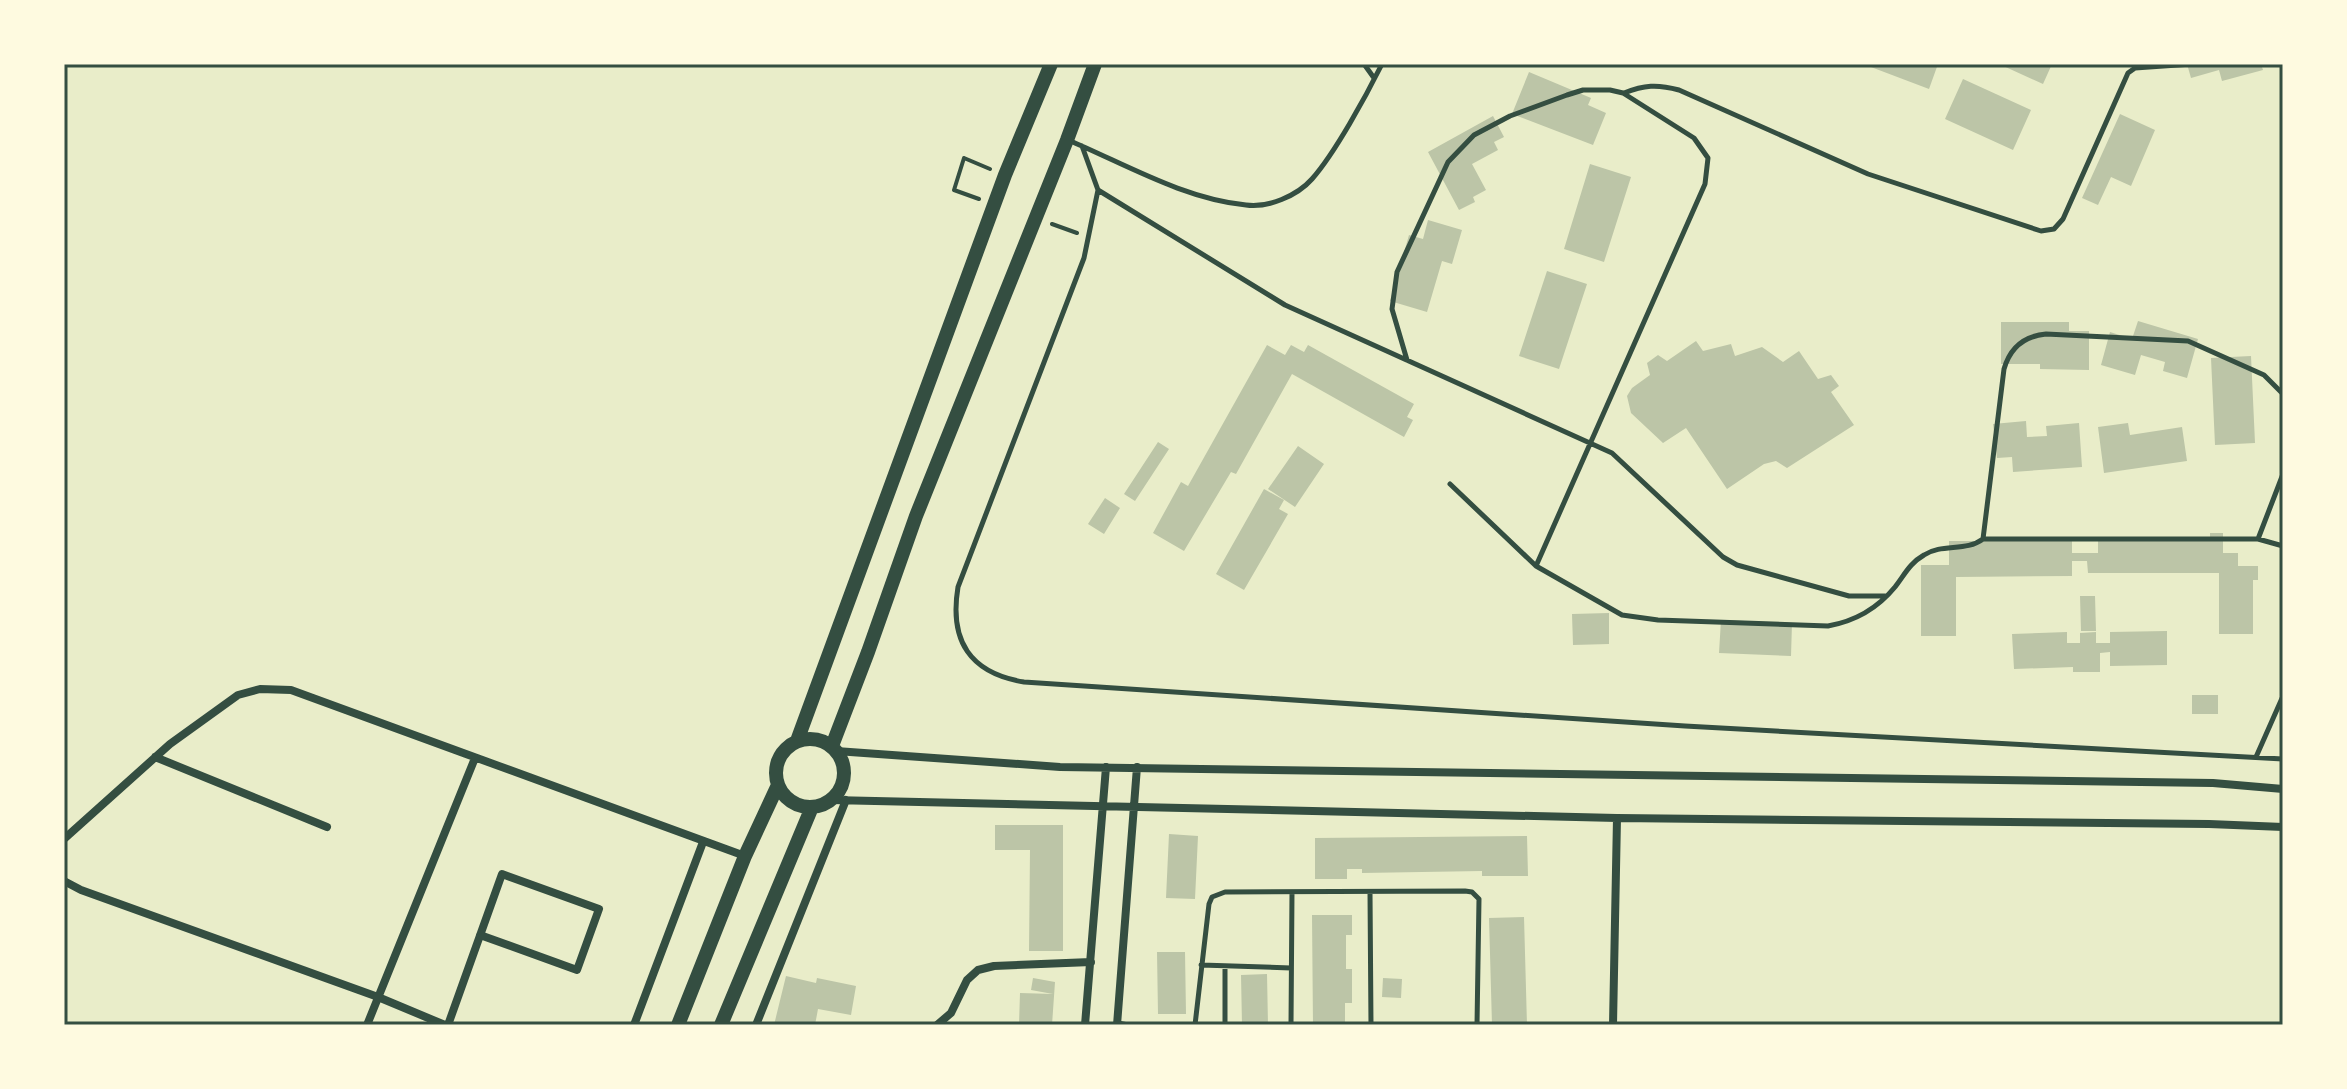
<svg xmlns="http://www.w3.org/2000/svg" width="2347" height="1089" font-family="'Space Grotesk',sans-serif">
<style>
.building{fill:#bcc5a7}
.lines{fill:none;stroke-linecap:round;stroke-linejoin:round}
.path{stroke:#344e41;stroke-width:4}
.service{stroke:#344e41;stroke-width:5}
.minor{stroke:#344e41;stroke-width:8}
.secondary{stroke:#344e41;stroke-width:14}
.neatline{fill:none;stroke:#344e41;stroke-width:3}
</style>
<rect width="100%" height="100%" fill="#e9edc9"/>
<path class="building" d="M1863,64h75l-9,25z
M1999,64h53l-9,20z
M2187,64h74l2,6 -41,11 -3,-11 -28,8z
M1529,72l62,26 -3,7 18,8 -13,32 -81,-31z
M1963,79l68,31 -18,40 -68,-31z
M2120,114l35,16 -24,56 -20,-9 -13,28 -16,-7z
M1493,116l11,21 -10,5 4,8 -26,14 14,26 -13,7 2,5 -16,8 -31,-58z
M1590,164l41,13 -27,85 -40,-13z
M1428,220l34,10 -10,34 -10,-3 -15,51 -37,-11 19,-66 14,4z
M1547,271l40,13 -28,85 -40,-13z
M2138,321l60,18 -11,39 -24,-7 2,-9 -24,-7 -6,20 -34,-10 9,-33 22,7z
M2001,322h68v9h20v39l-49,-1v-5h-39z
M1696,341l7,10 28,-7 4,12 27,-9 21,15 16,-11 19,28 13,-4 8,11 -8,6 23,33 -67,43 -11,-7 -12,3 -37,25 -41,-61 -23,15 -32,-30 -4,-17 5,-8 18,-13 -3,-12 11,-8 9,6z
M1267,345l18,10 6,-10 13,7 4,-7 106,59 -7,13 6,3 -9,17 -112,-63 -56,100 -5,-2 -47,79 -31,-18 28,-51 7,4z
M2251,356l4,87 -40,2 -4,-87z
M2026,421l1,16 20,-1 -1,-10 33,-3 3,44 -69,5 -1,-15 -15,1 -4,-34z
M2128,423l2,12 52,-8 5,34 -83,12 -6,-46z
M1158,442l11,7 -34,52 -11,-7z
M1298,446l26,18 -29,43 -27,-18z
M1264,489l20,11 -5,9 9,5 -44,76 -28,-16z
M1105,498l15,10 -16,26 -16,-10z
M2210,533h13v20h15v13h20v14h-5v54h-34v-61h-131l-1,-12h-15v15l-116,1v59h-35v-71h28v-24h123v12h26v-12h112z
M2080,596h15l1,35h-15z
M1609,613v31l-36,1 -1,-31z
M1721,620l71,3 -1,33 -72,-3z
M2167,631v34l-57,1v-14l-10,1v19h-27v-5l-59,2 -2,-35 55,-2v11h13v-10l16,-1v11h14v-11z
M2192,695h26v19h-26z
M995,825h68v126h-34l1,-101h-35z
M1169,834l29,2 -3,63 -29,-1z
M1527,836l1,40h-46v-5l-120,2v-4h-15v10h-32v-41z
M1312,915h40v20h-6v34h6v34h-7v22h-32z
M1524,917l3,108h-35l-3,-107z
M1157,952h28l1,62h-28z
M1267,974l1,51h-26l-1,-50z
M786,976l30,7 1,-5 39,8 -5,29 -33,-6 -3,16h-41z
M1033,978l22,4 -3,43h-33l1,-32 33,1 -22,-4z
M1383,978l19,1 -1,19 -19,-1z"/>
<g class="lines">
<path class="path" d="M979,199l-25,-9 10,-32 26,11
M1052,224l25,9"/>
<path class="service" d="M1364,64l10,14
M1624,93c20,-8 33,-9 55,-3l189,84 173,57 13,-2 9,-10 65,-146 7,-5 57,-4
M1068,140c57,24 116,59 178,65 22,3 51,-9 66,-26 23,-26 54,-83 70,-115
M1082,146l16,44 187,115 327,148 111,104 14,8 112,31h36
M1098,190l-14,68 -126,329c-9,54 12,86 66,95l661,44 598,33
M1407,360l-15,-51 5,-37 51,-110 26,-27 36,-19 57,-21 16,-5h27l13,3 71,45 14,20 -3,26 -169,382
M1450,484l86,82 86,49 36,5 170,6c28,-5 49,-17 67,-39 10,-13 15,-24 29,-32 18,-12 42,-3 59,-16h275l25,7
M1983,539l21,-170c6,-21 20,-33 42,-35l142,7 76,34 19,19
M2258,539l25,-65
M2256,757l27,-61
M1370,892l1,133
M1201,965l90,3
M1118,1023l10,2
M1195,1025l14,-121 3,-7 13,-5 240,-1 7,1 7,7 -2,126
M1225,1025v-59
M1291,1025l1,-133"/>
<path class="minor" d="M836,751l224,16 1153,16 70,6
M155,757l172,70
M831,800l786,18 592,6 74,3
M64,839l106,-95 68,-49 22,-6 31,1 454,166
M64,881l17,9 297,107 67,28
M367,1025l108,-267
M448,1025l54,-151 97,35 -22,61 -97,-35
M634,1025l69,-183
M756,1025l90,-225
M937,1025l14,-12 16,-33 11,-10 16,-4 97,-4
M1085,1025l21,-258
M1117,1025l20,-258
M1613,1025l4,-207"/>
<path class="secondary" d="M776 773a34 34 0 1 1 68 0a34 34 0 1 1-68 0Z
M797,741l208,-566 46,-111
M832,746l36,-94 48,-136 151,-376 28,-76
M678,1025l67,-169 33,-71
M721,1025l91,-218"/>
</g>
<rect width="2347" height="1089" fill="none" stroke="#fefae0" stroke-width="132"/>
<rect x="66" y="66" width="2215" height="957" class="neatline"/>
</svg>
